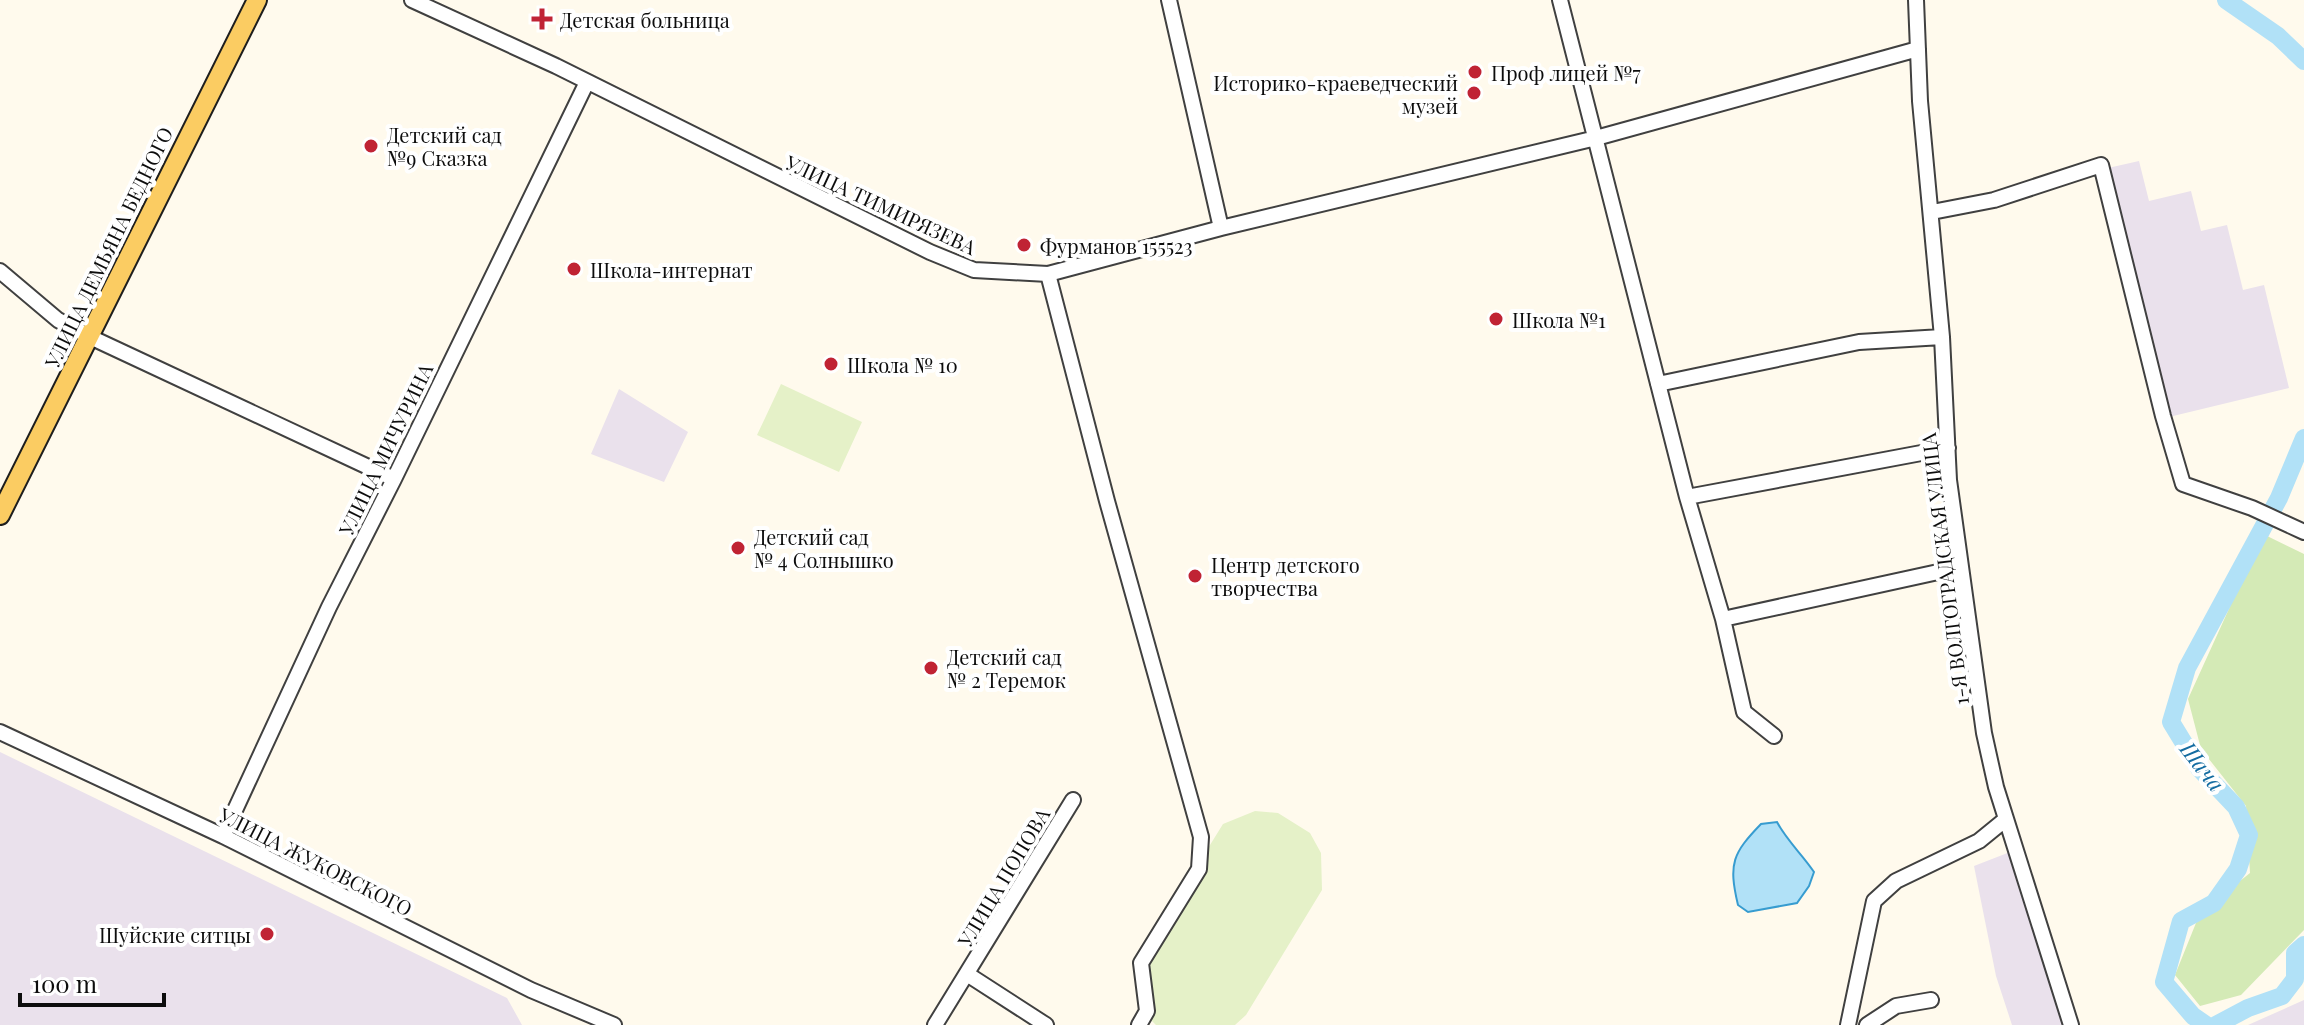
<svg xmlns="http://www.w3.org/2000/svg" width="2304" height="1025" font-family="'Playfair Display',serif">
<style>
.industrial{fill:#eae1ec}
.green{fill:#d4eab6}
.pitch{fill:#e5f1c8}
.water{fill:#b1e1f7;stroke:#379cd0;stroke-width:2}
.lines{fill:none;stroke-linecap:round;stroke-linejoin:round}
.river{stroke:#b1e1f7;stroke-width:18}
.minor-casing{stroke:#404040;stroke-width:18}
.major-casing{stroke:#1e1e1e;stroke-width:22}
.minor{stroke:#fff;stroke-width:14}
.major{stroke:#fbcc62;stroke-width:18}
.poi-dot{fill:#c02334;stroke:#fff;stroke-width:3}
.labels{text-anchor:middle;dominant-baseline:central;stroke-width:8;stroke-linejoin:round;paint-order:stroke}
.poi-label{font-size:20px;fill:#0d0d0d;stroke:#fff;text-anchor:start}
.street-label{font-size:20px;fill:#0d0d0d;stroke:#fff}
.water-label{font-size:22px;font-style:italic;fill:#146ca1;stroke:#fff}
</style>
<rect width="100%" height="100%" fill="#fffaed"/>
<path class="industrial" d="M2139,161l10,40 42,-10 10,40 26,-6 16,65 21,-5 25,103 -120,29 -61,-249z
M619,389l69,43 -24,50 -73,-28z
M0,752l507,246 15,27h-522z
M2010,852l53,173h-51l-16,-49 -22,-110z
M2304,1000v25h-56z"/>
<path class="green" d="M2263,534l41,20v376l-63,65 -41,11 -25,-31 25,-62 50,-40 -4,-67 -45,-57 -13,-50z"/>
<path class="pitch" d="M781,384l81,38 -23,50 -82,-37z
M1255,811l23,2 32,20 11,20 1,37 -76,125 -11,10h-79l-14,-14 -5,-48 86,-139z"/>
<path class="water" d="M1777,822c10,19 25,32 37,50l-5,14 -12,17 -49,9 -10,-7c-10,-42 -5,-52 23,-81z"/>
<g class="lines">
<path class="river" d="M2226,0l52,36 26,25
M2206,1025l-13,-9 -29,-34 17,-61 33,-18 24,-34 11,-34 -13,-28 -37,-39 -28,-46 16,-54 92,-170 25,-60
M2216,1025l32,-17 34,-12 13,-17v-26l9,-8"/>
<g class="minor-casing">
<path id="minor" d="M412,0l144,66 374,186 44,18 74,4 173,-46 375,-90 322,-89
M1169,0l52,228
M1560,0l127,497 36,122 21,93 30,24
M1916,0l4,101 22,236 7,143 35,253 12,54 75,238
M1932,212l62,-12 107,-35 62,251 20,68 69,24 52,24
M0,271l58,49 30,16 306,143
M1048,274l59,227 94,336 -2,32 -58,94 6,48 -8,14
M1658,384l201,-42 83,-5
M1687,497l261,-49
M1723,619l238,-52
M0,732l223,104 308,154 83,35
M223,836l106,-229 65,-128 193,-397
M967,974l79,51
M935,1025l138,-225
M1848,1025l26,-124 22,-20 83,-40 27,-22
M1867,1025l29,-19 35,-6"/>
</g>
<g class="major-casing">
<path id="major" d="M0,515l257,-515"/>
</g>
<use href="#minor" class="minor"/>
<use href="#major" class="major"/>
</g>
<g class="poi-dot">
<path d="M538 7h8v8h8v8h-8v8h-8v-8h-8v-8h8z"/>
<circle cx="1475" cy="72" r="8"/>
<circle cx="1474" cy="93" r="8"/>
<circle cx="371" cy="146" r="8"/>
<circle cx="1024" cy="245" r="8"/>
<circle cx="574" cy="269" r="8"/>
<circle cx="1496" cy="319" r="8"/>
<circle cx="831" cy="364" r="8"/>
<circle cx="738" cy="548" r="8"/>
<circle cx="1195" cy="576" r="8"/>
<circle cx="931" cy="668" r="8"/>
<circle cx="267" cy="934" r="8"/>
</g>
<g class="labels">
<g class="poi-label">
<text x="560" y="19">Детская больница</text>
<text x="1491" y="72">Проф лицей №7</text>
<text x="1458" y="82" text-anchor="end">Историко-краеведческий<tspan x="1458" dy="23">музей</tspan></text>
<text x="387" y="134">Детский сад<tspan x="387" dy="23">№9 Сказка</tspan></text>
<text x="1040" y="245">Фурманов 155523</text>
<text x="590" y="269">Школа-интернат</text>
<text x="1512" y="319">Школа №1</text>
<text x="847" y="364">Школа № 10</text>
<text x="754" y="536">Детский сад<tspan x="754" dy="23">№ 4 Солнышко</tspan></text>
<text x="1211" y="564">Центр детского<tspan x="1211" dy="23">творчества</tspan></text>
<text x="947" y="656">Детский сад<tspan x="947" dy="23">№ 2 Теремок</tspan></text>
<text x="251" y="934" text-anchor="end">Шуйские ситцы</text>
</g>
<g class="street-label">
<text transform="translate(881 204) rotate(25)">УЛИЦА ТИМИРЯЗЕВА</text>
<text transform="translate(108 247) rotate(-64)">УЛИЦА ДЕМЬЯНА БЕДНОГО</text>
<text transform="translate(385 449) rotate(-64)">УЛИЦА МИЧУРИНА</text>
<text transform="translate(1944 569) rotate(-97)">1-Я ВОЛГОГРАДСКАЯ УЛИЦА</text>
<text transform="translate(316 861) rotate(27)">УЛИЦА ЖУКОВСКОГО</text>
<text transform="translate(1003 877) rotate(-59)">УЛИЦА ПОПОВА</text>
</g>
<g class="water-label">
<text transform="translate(2203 766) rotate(52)">Шача</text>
</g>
</g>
<path d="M20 993v12h144v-12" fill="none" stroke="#0d0d0d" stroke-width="4"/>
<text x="32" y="993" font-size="24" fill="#0d0d0d" stroke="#ffffff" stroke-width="6" paint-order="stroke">100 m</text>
</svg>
